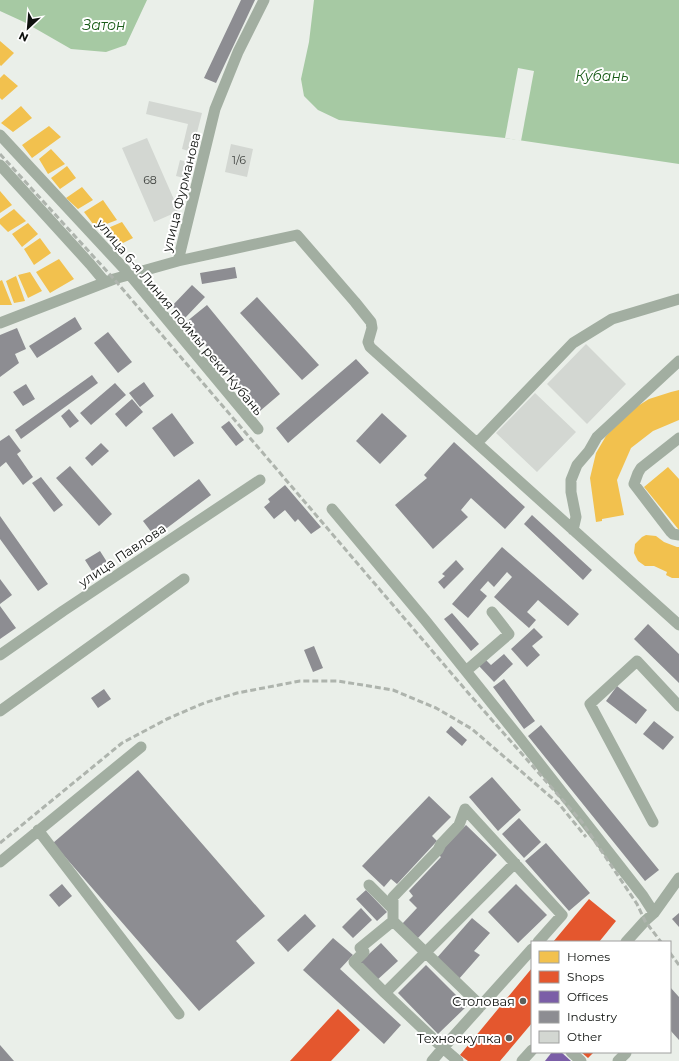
<svg xmlns="http://www.w3.org/2000/svg" width="679" height="1061" font-family="Montserrat,sans-serif">
<style>
.water{fill:#a6c9a3}
.pier{fill:#eaefe9}
.homes{fill:#f2c14e}
.shops{fill:#e4572e}
.offices{fill:#7b5ea7}
.industry{fill:#8d8d92}
.building{fill:#d3d7d2}
.lines{fill:none;stroke-linecap:round;stroke-linejoin:round}
.minor{stroke:#a2aea1;stroke-width:11}
.rail{stroke:#aeb4ad;stroke-width:3;stroke-dasharray:6 3;stroke-linecap:butt}
.poi-dot{fill:#5b5f5b;stroke:#fff;stroke-width:1.5}
.labels{text-anchor:middle;dominant-baseline:central;stroke-width:4;stroke-linejoin:round;paint-order:stroke}
.number-label{font-size:11px;fill:#3f423f}
.street-label{font-size:13px;fill:#0e110e;stroke:#fff}
.poi-label{font-size:13px;fill:#0e110e;stroke:#fff;text-anchor:end}
.water-label{font-size:14px;font-style:italic;fill:#1a5c19;stroke:#fff}
</style>
<rect width="100%" height="100%" fill="#eaefe9"/>
<path class="water" d="M0,0h147l-21,45 -20,7 -35,-3 -47,-27 -24,-11z
M314,0h365v164l-174,-26 -166,-18 -21,-10 -14,-14 -3,-17 8,-37z"/>
<path class="pier" d="M518,68l16,3 -13,70 -16,-3z"/>
<path class="homes" d="M0,41l14,12 -13,13 -1,-1z
M4,74l14,12 -16,14 -2,-2v-20z
M21,106l11,12 -19,14 -12,-9z
M49,126l12,11 -29,21 -10,-13z
M51,149l14,15 -17,10 -9,-15z
M67,166l9,12 -16,11 -9,-11z
M82,187l11,13 -15,9 -12,-11z
M0,191l12,14 -12,8z
M103,200l14,20 -21,8 -12,-16z
M14,209l12,12 -18,11 -8,-8v-5z
M122,222l11,16 -18,9 -14,-16z
M28,223l10,11 -16,13 -10,-13z
M40,238l11,15 -17,12 -10,-16z
M59,259l15,20 -24,14 -14,-21z
M30,272l12,19 -14,7 -10,-23z
M16,276l9,25 -11,2 -8,-22z
M2,280l10,25h-12v-24z
M679,390v30l-26,11 -22,17 -14,32 7,35 -22,4v2l-6,1 -6,-44 6,-25 10,-17 27,-27 16,-10 22,-7z
M668,467l11,12v51l-35,-43z
M646,535l10,1 8,6 13,5h2v31h-7l-6,-3 1,-3 -13,-6h-9l-7,-5 -4,-8 1,-9 7,-7z"/>
<path class="shops" d="M589,899l27,22 -17,21h-46z
M532,968v55l-32,38h-32l-8,-6z
M338,1009l22,21 -12,13 -17,18h-41z
M581,1052h13l-6,6z"/>
<path class="offices" d="M552,1052h9l10,9h-26z"/>
<path class="industry" d="M241,0h14l-39,83 -12,-5z
M235,267l2,11 -35,6 -2,-11z
M192,285l13,12 -20,21 -13,-12z
M257,297l62,68 -17,15 -62,-67z
M207,305l73,89 -20,17 -74,-89z
M75,317l7,12 -45,29 -8,-12z
M17,328l9,21 -11,5 4,9 -19,14v-42z
M108,332l24,30 -14,11 -24,-30z
M356,359l13,14 -81,70 -12,-15z
M92,375l6,8 -77,56 -6,-9z
M144,382l10,14 -14,11 -11,-14z
M115,383l11,12 -35,30 -11,-12z
M26,384l9,15 -12,7 -10,-14z
M132,399l11,13 -17,15 -11,-13z
M69,409l10,12 -9,7 -9,-12z
M172,413l22,30 -20,14 -22,-29z
M382,413l25,23 -27,28 -24,-23z
M229,421l15,19 -8,6 -15,-19z
M9,435l12,16 -4,3 16,23 -10,8 -17,-23 -6,5v-26z
M454,442l71,65 -20,22 -34,-31 -10,12 7,7 -35,32 -38,-44 32,-27 -3,-3z
M101,443l8,8 -17,15 -7,-8z
M70,466l42,48 -13,12 -43,-48z
M41,477l22,28 -9,7 -22,-29z
M199,479l12,16 -56,42 -12,-16z
M285,485l36,42 -10,7 -13,-15 -3,3 -10,-12 -11,9 -10,-12 6,-5 -2,-3z
M532,515l60,55 -9,10 -59,-56z
M0,516l48,68 -10,7 -38,-52z
M502,547l77,67 -11,12 -30,-26 -11,12 9,8 -7,8 -35,-31 18,-20 -5,-5 -13,15 -6,-6 -8,9 7,6 -19,22 -16,-14z
M100,551l7,11 -15,9 -7,-11z
M456,560l8,9 -20,20 -6,-7 7,-6 -3,-2z
M0,579l12,16 -12,9z
M0,606l16,22 -16,11z
M452,613l27,31 -8,7 -27,-32z
M648,624l31,30v29l-45,-44z
M534,628l9,9 -11,9 8,9 -13,12 -16,-18z
M314,646l9,22 -10,4 -9,-22z
M504,654l9,10 -19,18 -15,-16 7,-6 5,5z
M504,679l31,42 -11,8 -31,-42z
M617,686l30,24 -11,14 -30,-23z
M104,689l7,10 -13,9 -7,-10z
M654,721l20,16 -11,13 -20,-16z
M541,725l118,145 -14,11 -117,-145z
M451,726l16,14 -5,6 -16,-14z
M138,770l127,146 -29,25 19,22 -56,48 -146,-168z
M492,777l29,33 -23,21 -29,-34z
M429,796l22,21 -19,19 5,5 -40,43 -6,-5 -7,8 -22,-21z
M519,818l22,24 -17,16 -22,-24z
M466,825l31,30 -80,84 -15,-15 15,-16 -8,-8 4,-4 -4,-5 32,-34 -3,-3z
M546,843l44,50 -21,18 -44,-50z
M62,884l10,12 -13,11 -10,-12z
M516,884l31,31 -29,28 -30,-31z
M366,890l21,22 -10,9 -21,-22z
M361,908l11,12 -19,18 -11,-11z
M679,913v14l-7,-8z
M305,914l11,12 -28,26 -11,-12z
M472,918l18,15 -16,18 6,4 -22,25 -23,-20z
M333,938l20,17 -13,14 61,56 -17,19 -81,-74z
M381,943l17,18 -22,20 -17,-18z
M426,965l41,41 -29,28 -40,-41z
M670,987l9,10v43l-9,-10z
M0,1045l14,16h-14z"/>
<path class="building" d="M149,101l53,12 -10,39 -10,-3 6,-25 -42,-10z
M147,138l32,73 -25,11 -32,-74z
M231,144l22,5 -6,28 -22,-5z
M180,160l8,2 -4,16 -8,-2z
M586,344l40,40 -39,40 -40,-40z
M535,393l41,39 -39,40 -41,-39z"/>
<g class="lines">
<path class="minor" d="M0,135l130,140 128,154
M0,165l90,99 15,18
M178,261l37,-152 23,-57 26,-52
M0,323l114,-44 64,-18 119,-26 58,67 16,20 1,6 -4,14 2,5 309,278
M679,438l-38,30 -3,5 -4,11 36,47 3,3 6,1
M477,443l96,-100 39,-24 67,-20
M332,509l93,111 93,116 125,160 11,17
M573,530l3,-13 -5,-25v-12l6,-15 12,-14 8,-14 82,-76
M0,655l63,-44 197,-131
M466,671l43,-37 -17,-22
M0,711l184,-132
M653,822l-63,-118 47,-43 42,45
M38,830l141,184
M0,862l141,-115
M515,863l-130,130 58,55 89,-99
M369,885l24,24
M393,921v-24l45,-47 3,-6 18,-19 6,-16 97,106 -24,27
M626,942l19,-21 9,-8 25,-35
M385,993l-31,-31 10,-10 -4,-4 33,-27 88,85
M571,1052l10,9
M432,1061l11,-13 15,13
M522,1061l10,-11
M618,1061l8,-8"/>
<path class="rail" d="M0,154l114,125 356,416 112,127 55,82 8,17 16,21
M0,843l122,-100 45,-24 37,-16 33,-10 63,-12h38l55,9 43,18 36,21 87,75 27,33
M670,953l9,12"/>
</g>
<g class="poi-dot">
<circle cx="523" cy="1001" r="4"/>
<circle cx="509" cy="1038" r="4"/>
</g>
<g class="labels">
<g class="number-label">
<text x="239" y="160">1/6</text>
<text x="150" y="180">68</text>
</g>
<g class="street-label">
<text transform="translate(181 192) rotate(-76)">улица Фурманова</text>
<text transform="translate(180 317) rotate(50)">улица 6-я Линия поймы реки Кубань</text>
<text transform="translate(122 555) rotate(-34)">улица Павлова</text>
</g>
<g class="poi-label">
<text x="515" y="1001">Столовая</text>
<text x="501" y="1038">Техноскупка</text>
</g>
<g class="water-label">
<text x="104" y="25">Затон</text>
<text x="602" y="76">Кубань</text>
</g>
</g>
<rect x="531" y="941" width="140" height="112" fill="#ffffff" stroke="#9fa09f"/>
<rect x="539" y="951" width="20" height="12" fill="#f2c14e" stroke="#9fa09f"/>
<text x="567" y="961" font-size="12" fill="#0e110e">Homes</text>
<rect x="539" y="971" width="20" height="12" fill="#e4572e" stroke="#9fa09f"/>
<text x="567" y="981" font-size="12" fill="#0e110e">Shops</text>
<rect x="539" y="991" width="20" height="12" fill="#7b5ea7" stroke="#9fa09f"/>
<text x="567" y="1001" font-size="12" fill="#0e110e">Offices</text>
<rect x="539" y="1011" width="20" height="12" fill="#8d8d92" stroke="#9fa09f"/>
<text x="567" y="1021" font-size="12" fill="#0e110e">Industry</text>
<rect x="539" y="1031" width="20" height="12" fill="#d3d7d2" stroke="#9fa09f"/>
<text x="567" y="1041" font-size="12" fill="#0e110e">Other</text>
<g transform="translate(28 28) rotate(206)" stroke="#ffffff" stroke-width="3" paint-order="stroke">
<path d="M0-3L7 15L0 10L-7 15Z" fill="#0e110e"/>
<text y="-6" font-size="11" font-weight="bold" text-anchor="middle" fill="#0e110e">N</text>
</g>
</svg>
